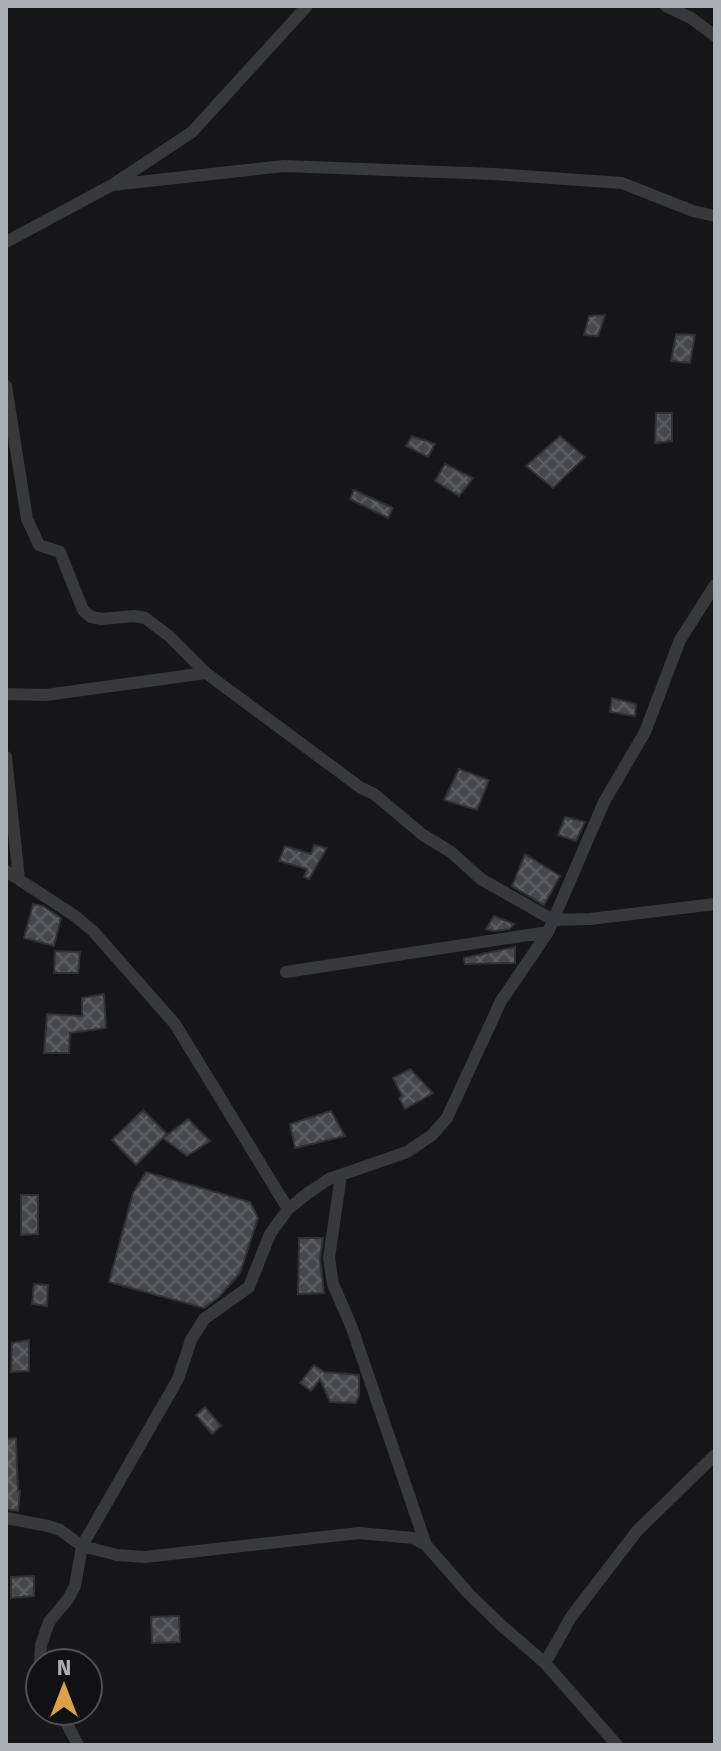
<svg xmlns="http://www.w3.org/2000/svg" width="721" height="1751" font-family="'Fira Sans',sans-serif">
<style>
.building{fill:url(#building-cross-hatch);stroke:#303134;stroke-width:2}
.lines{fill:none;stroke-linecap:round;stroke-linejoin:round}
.minor{stroke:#38393c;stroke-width:12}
</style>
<defs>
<pattern id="building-cross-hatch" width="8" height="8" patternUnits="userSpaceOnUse" patternTransform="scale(2)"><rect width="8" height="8" fill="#45474a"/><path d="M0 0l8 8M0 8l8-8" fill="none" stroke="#5d5f62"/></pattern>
</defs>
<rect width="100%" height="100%" fill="#161618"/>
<path class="building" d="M605,315l-7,21 -14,-1 5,-19z
M676,334l19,1 -5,28 -19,-2z
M656,413h16v28l-17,2z
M412,436l23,8 -7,13 -22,-11z
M560,436l25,21 -32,31 -27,-22z
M445,464l28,14 -14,18 -24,-15z
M354,490l39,18 -5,10 -38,-19z
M612,698l24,6 -1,12 -25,-4z
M459,769l30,11 -12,30 -33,-10z
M565,817l20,5 -9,19 -18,-6z
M314,845l13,3 -18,31 -5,-2 3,-8 -28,-8 6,-15 26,8z
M525,854l35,22 -16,29 -32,-19z
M33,904l10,2 18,12 -7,28 -30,-8z
M494,916l20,8 -4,5 -16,2 -8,-2z
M515,947v16l-50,1 -1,-6z
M55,951l25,1 -2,21h-24z
M104,994l2,34 -36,5 -1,20h-25l3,-39 35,2v-18z
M410,1069l23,24 -28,16 -6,-11 3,-2 -9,-18z
M143,1110l24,24 -31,31 -24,-25z
M331,1111l14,25 -50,12 -5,-24z
M188,1119l22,22 -23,15 -24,-18z
M146,1172l104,30 8,16 -18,55 -21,24 -15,11 -95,-26 24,-89z
M21,1195h17v39l-17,1z
M299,1238h24l-3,21 4,34 -26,1z
M34,1284l14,1 -1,21 -15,-2z
M29,1340v31l-18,1 1,-29z
M314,1365l10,7 35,3v20l-3,8 -26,-1 -10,-23 -9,12 -11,-8z
M205,1407l16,19 -9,8 -16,-19z
M16,1438l2,53h2l-2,20 -12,-2v-70z
M34,1576v20l-23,2v-21z
M179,1616l1,26 -28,1 -1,-26z"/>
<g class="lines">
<path class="minor" d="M666,6l25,12 24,18
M112,185l172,-19 210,8 128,9 71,28 22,5
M6,242l106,-57 80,-53 115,-126
M6,386l21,133 12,26 21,7 23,58 8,7 11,2 32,-3 11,2 24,18 37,37 155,115 13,6 49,41 28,17 30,27 72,41 37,-1 125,-15
M6,694l40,1 160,-22
M6,757l13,122
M6,871l69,45 18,15 82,93 113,185
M286,972l262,-40
M341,1175l-12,83 4,26 19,44 74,217
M6,1518l42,8 12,4 22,16 35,9 28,2 214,-24 54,5 13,7 43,49 33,32 43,37 72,82
M40,1663l1,-18 8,-23 19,-23 7,-13 7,-40 96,-167 13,-39 13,-21 45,-32 21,-53 18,-25 20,-16 21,-14 78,-27 25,-17 15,-17 54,-117 47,-69 56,-130 41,-70 35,-92 35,-55
M545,1663l26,-46 66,-86 78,-76
M40,1664v17
M60,1711l18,34"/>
</g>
<rect width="721" height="1751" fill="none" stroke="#aaafb6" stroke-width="16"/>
<g transform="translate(64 1687)"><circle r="38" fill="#111113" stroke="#4e5054" stroke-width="2"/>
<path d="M0-6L14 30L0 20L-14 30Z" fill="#dda049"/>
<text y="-12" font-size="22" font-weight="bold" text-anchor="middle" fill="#aaafb6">N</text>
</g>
</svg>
